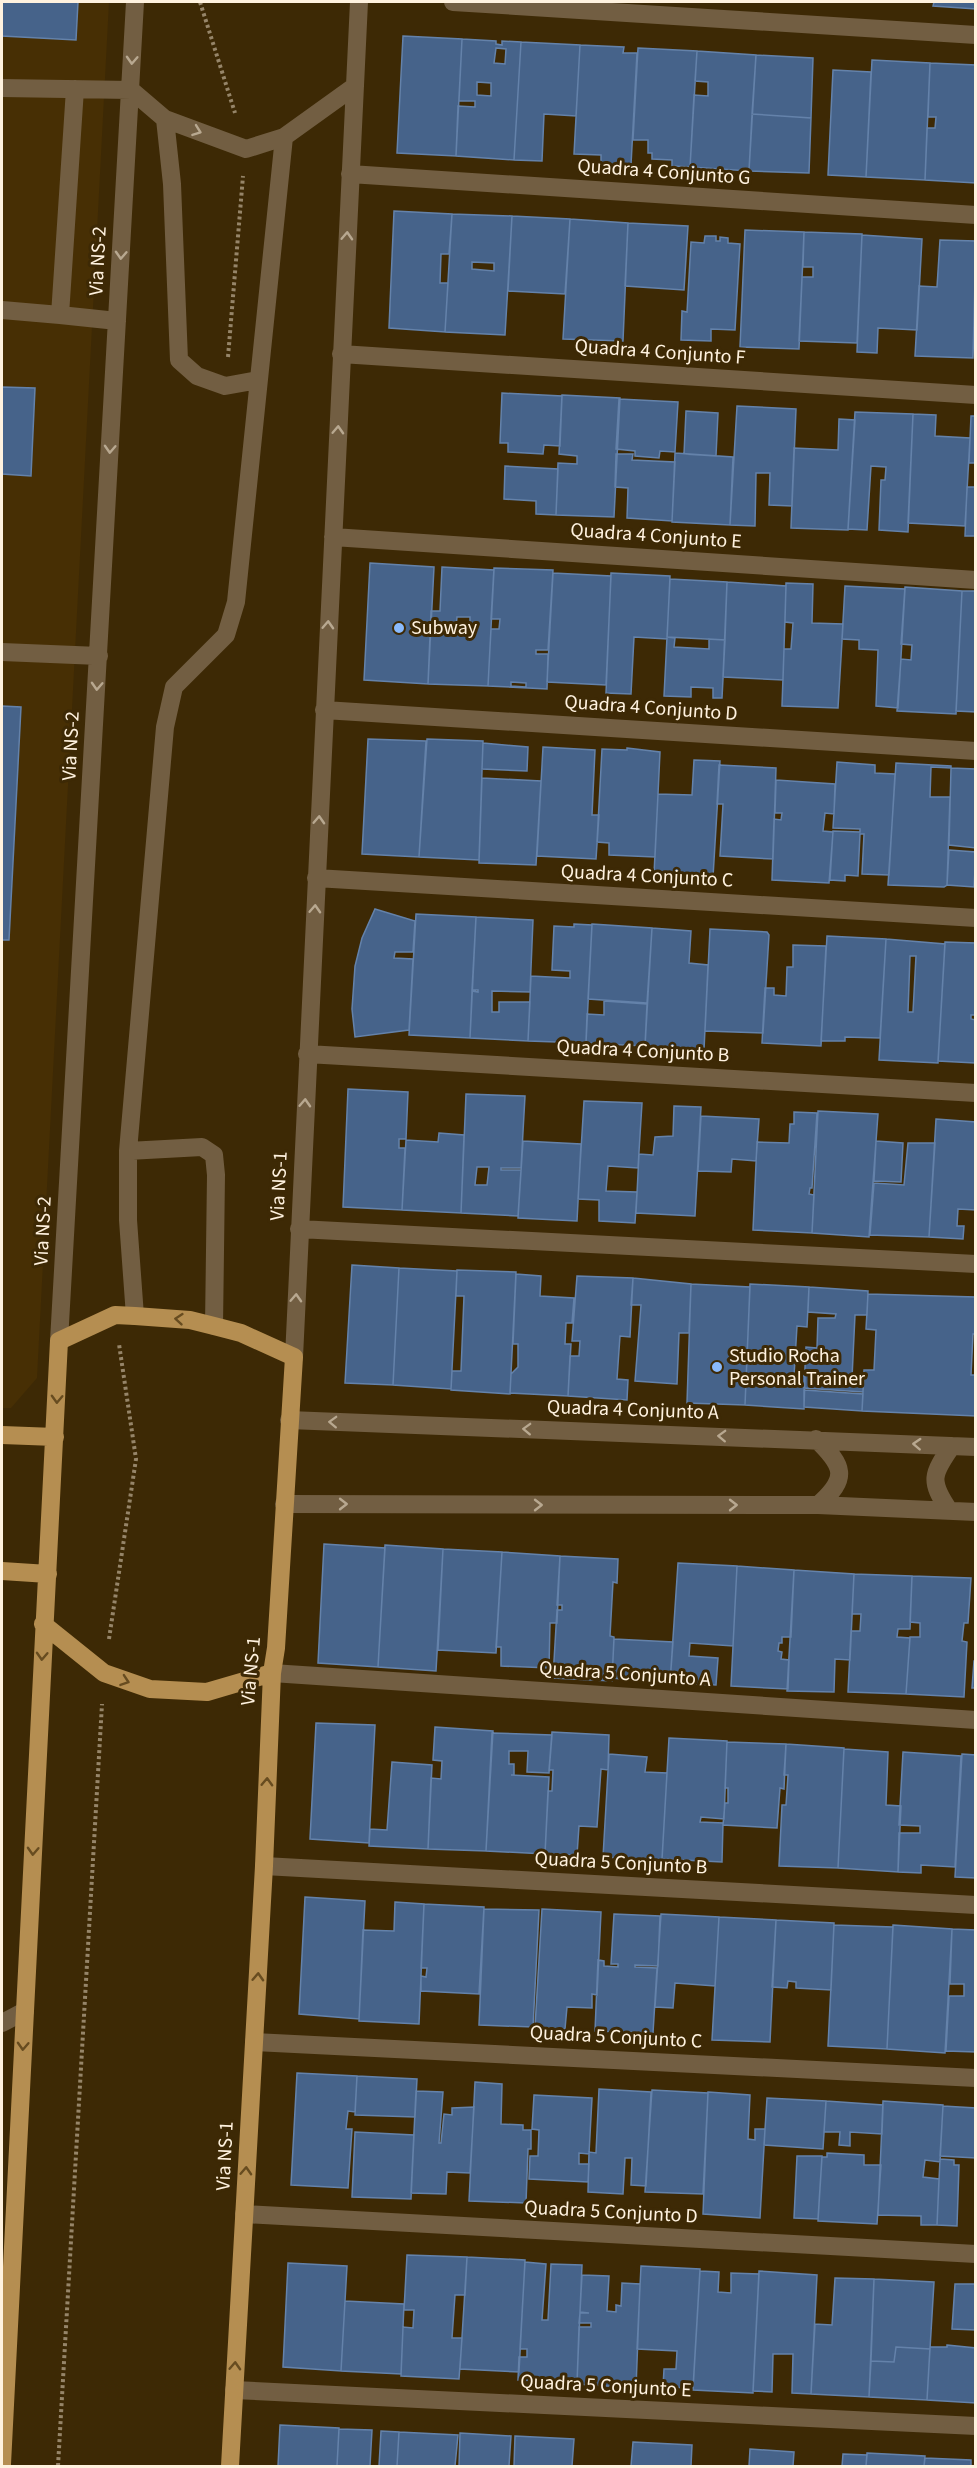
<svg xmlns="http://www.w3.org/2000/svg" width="977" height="2468" font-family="'Source Sans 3',sans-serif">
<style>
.built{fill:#472f04}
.building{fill:#46638a;stroke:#6482aa;stroke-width:1.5;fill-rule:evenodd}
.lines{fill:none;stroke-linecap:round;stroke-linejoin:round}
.path{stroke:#968569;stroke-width:4;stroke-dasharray:3 3;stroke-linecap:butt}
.minor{stroke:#725e42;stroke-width:18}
.major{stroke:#b58e51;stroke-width:18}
.oneway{stroke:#b8a890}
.oneway2{stroke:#674c20}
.poi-dot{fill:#8abafc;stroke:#3d2905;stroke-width:2}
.labels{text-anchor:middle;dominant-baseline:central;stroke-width:6;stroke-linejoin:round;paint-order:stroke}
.street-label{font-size:20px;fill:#fff2df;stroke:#3d2905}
.poi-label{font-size:20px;fill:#fff2df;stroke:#3d2905;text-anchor:start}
</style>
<rect width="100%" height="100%" fill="#3d2905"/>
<path class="built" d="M2,2h107l-72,1376 -26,30h-9z"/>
<path class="building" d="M2,2h76l-2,38 -74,-4z
M934,2h42v7l-43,-3z
M403,36l59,3 -6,117 -59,-3z
M462,39l34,2v3l6,1v-4l19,1 -7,118 -58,-4 2,-50 17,1v-6h-16zM496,48l10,1 -1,15 -11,-1zM477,82l14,1v13l-14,-1z
M521,42l59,3 -4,71 -32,-2 -2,47 -28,-1z
M580,45l44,2 -1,6h14l-6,112 -30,-1v-9l-27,-1z
M638,48l59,3 -7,116 -18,-1v-6l-20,-1v-6h-4v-13h-15z
M697,51l59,4 -7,116 -59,-4 4,-72 14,1v-14l-13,-1z
M756,55l57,3 -2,60 -59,-4z
M872,60l58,3 -5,117 -59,-3z
M930,63l46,2v118l-51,-3 2,-52h8l1,-11h-8z
M833,70l38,2 -5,105 -38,-2z
M752,114l59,4 -2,55 -60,-2z
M394,211l58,3 -3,40h-8l-1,29h8l-3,49 -56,-4z
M452,214l60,2 -7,119 -60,-3zM472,262l22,1v8l-22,-2z
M512,216l58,3 -5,75 -57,-3z
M570,219l58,4 -5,118 -60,-2z
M628,223l60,3 -4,64 -59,-4z
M745,230l59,2 -5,117 -59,-2z
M804,232l58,2 -5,109 -58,-2 3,-64h11v-10h-10z
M862,235l60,4 -5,91 -39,-2 -1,25 -20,-1z
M705,236h11v5h4v-4l8,1v5l12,1 -5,86 -24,-1v12l-30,-1 1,-29 5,1 4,-70 13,1z
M940,240l36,1 -3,117 -58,-2 4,-70 18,1z
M2,387l33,1 -4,88 -29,-2z
M502,393l60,3 -2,50 -16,-1 -1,9 -35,-2v-9h-8z
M562,395l58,3 -6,119 -58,-2 2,-52 19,1v-8l-18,-2z
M619,399l59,3 -3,50 -15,-1 -1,7 -24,-2v-5l-19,-2z
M737,406l59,3 -4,97 -23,-1 1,-32h-14l-1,53 -25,-1z
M686,411l32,2 -2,43 -32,-2z
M855,412l58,2 -5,118 -29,-2 2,-50h4l1,-13 -15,-1 -4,64 -19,-1z
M913,414l23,1 -1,21 35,2 -5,88 -57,-3z
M971,416h5v47h-7z
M839,419l16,1 -7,110 -57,-2 3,-80 44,2z
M675,453l58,4 -3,68 -58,-3z
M616,454h17l-1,6 43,2 -3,59 -45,-3 1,-30 -13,-1z
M505,466l53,3 -2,46 -20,-1v-13l-32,-2z
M967,487h9v49h-11z
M370,563l64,4 -6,117 -64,-4z
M442,567l52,3 -6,116 -60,-2 3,-73h9zM457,617h13v11l-14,-1z
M494,568l59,2 -5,80h-12v4h12l-1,35 -59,-3 3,-57h8l1,-10h-9zM511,682l15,1v4l-15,-1z
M553,573l58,3 -5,109 -59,-3z
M611,573l59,3 -3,63 -33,-2 -3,57 -25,-1z
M670,579l57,3 -2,58 -58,-3z
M727,582l59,4 -3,94 -60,-3z
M786,583l27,1 -1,39 31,1 -5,84 -56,-2 2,-57h7l2,-26 -8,-1z
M845,586l60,3 -7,119 -22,-2 2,-56 -19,-1v-9l-17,-1z
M905,587l57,4 -6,123 -59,-3 4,-52 10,1 1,-15 -11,-1z
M962,591h14v121l-20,-1z
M667,637l8,1 -1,9 35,2v-10l16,1 -3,58h-9v-10l-22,-1v10l-27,-1z
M2,706l19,1 -12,233h-7z
M368,739l58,2 -7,116 -57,-3z
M427,739l56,2 -4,119 -60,-3z
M483,743l45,4 -1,24 -45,-2z
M543,747l52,3 -3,65h7l-3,44 -59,-3z
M627,748l33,4 -5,105 -46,-2v-12l-12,-1 5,-93 25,1z
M694,760l26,1 -7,116 -59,-3 4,-80 34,1z
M837,762l38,3v8l20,1 -6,101 -27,-1 2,-40h-4l-2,42 -13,-1v6l-15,-1 3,-49 27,1v-3l-27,-1z
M896,763l55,3v2l-20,-1 -1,30h20l-3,88 -3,2 -56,-2z
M719,765l57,3 -3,91 -53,-3 3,-52h-6z
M951,768l25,1v79l-27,-3z
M482,778l59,3 -5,84 -57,-2z
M776,780l59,4 -1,30 -9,-1 -2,18 10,1 -4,51 -57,-3 2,-61 7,1 1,-7h-7z
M949,850l27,2 -2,35 -27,-2z
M375,909l40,12 -2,31h-18l-1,6 19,1 -4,71 -54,7 -3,-28 3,-43 7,-28z
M416,914l60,3 -6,121 -61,-3z
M476,917l57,3 -3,72 -38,-1v21h7v-10h31l-2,39 -58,-3 2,-47 6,1v-2h-6z
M574,924l18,1 -6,118 -58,-2 3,-65 39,2v-7l-18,-1 2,-44 20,1z
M592,924l60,4 -5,75 -59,-4z
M652,928l39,3 -2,32 19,2 -4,85 -59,-4z
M710,929l57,3 2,3 -6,98 -58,-2z
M827,936l59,3 -6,99 -35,-1v4h-24z
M886,939l59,5 -7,119 -59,-3zM910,956h6l-3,56h-5z
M945,942l31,1v72h-5v4l5,1 -1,43 -37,-2z
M793,945l33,1 -5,100 -59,-3 3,-55h9v7l12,1 1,-29h6z
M604,1001l43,3 -2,42 -59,-3 1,-29 17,1z
M348,1089l60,3 -2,47h-7v9h6l-3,62 -59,-3z
M466,1094l59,2 -4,72h-20v2h20l-3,46 -57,-3zM477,1167h12l-2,18h-12z
M584,1101l58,2 -4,65 -30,-2 -2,25 31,1 -2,31 -36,-2v-21l-21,-1z
M674,1106l27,1 -6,109 -59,-3 3,-59 14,1 2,-18 18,-1z
M818,1111l60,3 -9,123 -57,-4z
M794,1112l23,1 -5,75h-2l-1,6 5,1 -2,38 -59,-3 4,-88 32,1 1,-19h4z
M701,1116l58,3 -3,42 -24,-2 -1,13 -33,-1z
M936,1119l40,3v88l-18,-1 -1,17h7l-1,13 -34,-2z
M439,1133l25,2 -3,78 -59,-3 4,-70 32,2z
M523,1141l58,3 -4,77 -59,-3z
M876,1141l27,2 -2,39 -27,-1z
M908,1143h27l-6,94 -59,-2 4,-52 30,2z
M352,1265l47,3 -6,117 -48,-2z
M399,1268l58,3 -6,118 -58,-4z
M457,1270l59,2 -6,122 -59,-4 1,-19h9l3,-75h-8z
M516,1274l25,2 -1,20 34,2 -2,25h-6l-1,21h6l-3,52 -58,-3 1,-19 7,-7v-23h-5z
M577,1276l56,2 -3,59 -10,-1 -3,43 11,1 -1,20 -59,-4 2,-40h9l1,-15h-8z
M633,1278l58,6 -2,49h-10l-2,51 -42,-3 6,-76h-10z
M691,1284l59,3 -5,118 -58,-2z
M750,1284l59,3 -2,40 -10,-1 -3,50h11l-1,33 -59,-4z
M809,1287l59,4 -1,24h-12l-3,63h12l-1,14 -59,-4 2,-41 11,1 1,-30h17l1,-4 -28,-2z
M868,1294l108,3v37h-3l-2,41h5v41l-114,-5 2,-41h10l2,-40 -10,-1z
M804,1390l59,4 -1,17 -58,-4z
M324,1544l61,4 -7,119 -60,-4z
M385,1545l58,4 -7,122 -58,-4z
M443,1549l59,3 -6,101 -58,-3z
M502,1552l58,4 -3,67h-7l-1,45 -48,-2v-19h-5z
M560,1556l58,3 -1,24 -4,-1 -3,54 4,1 -2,44 -59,-3 4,-68h5v-5h-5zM577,1667l19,1v7h-20z
M678,1563l59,3 -4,80 -43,-3 -1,13 29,2 -2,27 -46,-2z
M737,1566l57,4 -3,67h-9v6h-3l-1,8 4,1 -1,7 8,1 -1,29 -57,-3z
M794,1570l60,4 -4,86 -15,-1 -1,33 -47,-1z
M854,1574l58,2 -2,53h-12l-1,8 13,1 -4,56 -58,-2 3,-61h9l1,-17h-9z
M912,1576l59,2 -3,45h-4l-2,18 5,1 -3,55 -58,-3 4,-57h10v-14l-10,-1z
M614,1639l59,3 -3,41 -58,-5z
M974,1661h2v27h-4z
M316,1723l59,2 -6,118 -59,-4z
M435,1727l58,4 -7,120 -58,-2 3,-71 10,1 1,-18 -9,-1z
M552,1732l57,3 -1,35 -7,-1 -4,58 -18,-1 -2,29 -32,-1 3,-63h4l1,-21h-4z
M492,1733l60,2 -3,38 -22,-1 1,-21h-19v13h5v11h-3l38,2 -4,77 -59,-3z
M669,1738l58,3 -3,78 -23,-2 -1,5 23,1 -1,39 -60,-3z
M727,1742l59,2 -2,45 -4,-1 -3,40 -54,-3 2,-22h3v-15h-3z
M786,1744l58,4 -6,120 -59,-2 3,-61h4l2,-30h-4z
M844,1749l44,3 -2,53 15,1 -3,66 -60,-4z
M903,1752l58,4 -6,111 -34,-2v8l-23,-1 1,-39h21v-7l-21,-1z
M609,1754l38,3 -2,15 22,1 -5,87 -59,-3z
M962,1754l14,1v123l-21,-1z
M392,1762l40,3 -4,84 -59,-3 1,-17 17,1z
M305,1897l60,4 -6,118 -60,-5z
M395,1902l29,2 -5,120 -60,-3 4,-91 31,1z
M424,1904l60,3 -5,87 -58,-3v-15l5,1 1,-9h-6z
M484,1909l55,1 -6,117 -54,-2z
M542,1909l59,3 -4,83 -5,-1v14l-25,-1 -2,22 -30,-2z
M614,1914l46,2 -2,50 -23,-1v2l22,1 -4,65 -58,-2 3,-71 6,1v5l14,1v-3h-7z
M661,1914l58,3 -4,69 -40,-3 -2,25 -18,-1z
M719,1917l57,3 -6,122 -58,-2z
M776,1920l58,3 -3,67 -35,-2v-6l-8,-1 -1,7 -15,-1z
M834,1925l59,2 -6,122 -59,-3z
M893,1925l59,4 -7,124 -58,-4z
M952,1929l24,1v122l-30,-1 3,-55h15v-12h-14z
M297,2073l60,3 -2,36 -7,-1 -2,18h6l-4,59 -57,-3z
M357,2076l60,3 -2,38 -60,-2z
M475,2082l27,2 -1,40 22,1v5h8v19h-3l-2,54 -57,-2z
M599,2089l52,3 -5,94 -15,-1 1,-27h-7l-2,36 -35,-2 1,-40 7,1z
M652,2090l56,3 -5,101 -58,-2z
M416,2091l27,1 -4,51h2l3,-29 8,1v-7l22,-1 -4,66 -23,-1 -1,22 -35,-1z
M708,2092l42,3 -2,44 7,1v-11h10l-5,89 -57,-4z
M534,2095l58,3 -3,56 -10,-1v11h10l-1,18 -59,-3 1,-23h8l1,-26 -7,-1z
M767,2098l59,3 -3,48 -59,-4z
M826,2101l57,4 -1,29 -32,-2v14l-11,-1 1,-13h-16z
M883,2101l60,4 -3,57 -15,-2 -2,17 16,2 -2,46h-16v-9l-43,-1z
M943,2106l33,2v50l-36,-2z
M355,2132l59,3 -3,64 -59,-2z
M827,2153l37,2v10h17l-4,59 -59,-3 4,-64h5z
M797,2156h25l-4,63 -24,-1z
M940,2159l14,1v5h5l-2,61 -20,-1z
M407,2255l60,2 -2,38h-10l-3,43h10l-3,41 -58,-3 2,-49 10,1 1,-18h-10z
M467,2257l58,3 -6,112 -59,-3z
M525,2262l21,2 -4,56h6l3,-56 31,1 -5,117 -59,-2 1,-23h8v-8h-7z
M288,2263l59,3 -6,105 -58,-4z
M641,2266l59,3 -7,119 -30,-1 1,-18h12l1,-18 -40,-2z
M700,2271l19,1 -1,20 13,1v-20l28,1 -6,119 -60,-3z
M759,2271l58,4 -6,119 -19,-1 1,-39h-20l-1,38 -19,-1z
M582,2275l27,1 -2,35 9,1v-7l5,1 1,-23 18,1 -4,104 -59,-4 2,-57h12v-4h-12l1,-10h9l-9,-1z
M835,2278l39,1 -5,118 -58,-3 4,-70 17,1z
M874,2279l60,3 -4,67 -34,-2 -2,15 -23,-1z
M955,2284h21v46l-24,-1z
M345,2301l59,3 -3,70 -60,-3z
M947,2345l29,3v55l-49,-3 3,-53h17z
M896,2347l34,2 -3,51 -58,-3 2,-36 23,1z
M280,2425l59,3 -2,38h-59z
M339,2429l33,1 -2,36h-33z
M381,2431l18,1 -2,34h-18z
M399,2432l59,3 -3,31h-58z
M460,2433l51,3 -2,30h-50z
M515,2436l59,3 -2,27h-58z
M633,2442l59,3 -1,21h-60z
M750,2449l44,3 -1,14h-44z
M867,2453l58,3 -1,10h-58z
M843,2454l24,1 -1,11h-24z
M925,2458l46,2v6h-47z"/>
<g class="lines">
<path class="path" d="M200,2l35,111
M228,357l15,-181
M109,1639l27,-180 -17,-115
M58,2466l44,-762"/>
<path class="minor" d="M453,2l523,33
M2,88l129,2 34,29 81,30 38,-12 71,-51
M75,89l-15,226 57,6
M165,119l7,65 7,176 18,16 28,10 33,-6
M350,174l626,41
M2,310l58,5
M341,354l635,41
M333,537l643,43
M2,652l97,4
M324,710l652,41
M316,878l660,40
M307,1054l669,39
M128,1151l74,-4 12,8 2,20 -2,151
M299,1229l677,35
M135,1316l-7,-96v-69l37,-424 9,-40 52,-52 10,-33 48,-465
M59,1341l76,-1339
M294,1357l65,-1355
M289,1420l687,27
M816,1439c28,27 33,39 2,66
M284,1504l534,1 158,7
M949,1510c-20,-29 -17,-36 3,-64
M272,1673l704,47
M264,1866l712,39
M2,2023l23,-12
M254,2042l722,36
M244,2214l732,40
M234,2390l742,36"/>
<path class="major" d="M2,1435l53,2
M2,1571l46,3
M43,1624l61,49 46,16 57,3 65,-19
M2,2464l57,-1123 56,-26 20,1 55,4 24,6 27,7 53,24 -18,291 -4,25 -8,193 -34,600"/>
</g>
<defs><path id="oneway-chevron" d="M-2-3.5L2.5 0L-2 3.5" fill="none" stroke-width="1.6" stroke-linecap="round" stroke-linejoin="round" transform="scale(1.5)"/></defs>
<g class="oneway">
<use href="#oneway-chevron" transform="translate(132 60) rotate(93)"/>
<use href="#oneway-chevron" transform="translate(197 131) rotate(20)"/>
<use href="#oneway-chevron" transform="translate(347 236) rotate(-87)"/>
<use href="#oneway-chevron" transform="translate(121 255) rotate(93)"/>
<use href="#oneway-chevron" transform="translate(338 430) rotate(-87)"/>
<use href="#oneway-chevron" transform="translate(110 449) rotate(93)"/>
<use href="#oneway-chevron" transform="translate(328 625) rotate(-87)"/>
<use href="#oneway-chevron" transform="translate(97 686) rotate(93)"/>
<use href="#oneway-chevron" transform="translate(319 820) rotate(-87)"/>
<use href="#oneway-chevron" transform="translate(315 909) rotate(-87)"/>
<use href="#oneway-chevron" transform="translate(305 1103) rotate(-87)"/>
<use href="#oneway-chevron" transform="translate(296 1298) rotate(-87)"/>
<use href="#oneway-chevron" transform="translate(333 1422) rotate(-178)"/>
<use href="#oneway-chevron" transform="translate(527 1429) rotate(-178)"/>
<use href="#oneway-chevron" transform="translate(722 1436) rotate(-178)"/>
<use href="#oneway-chevron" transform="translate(917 1444) rotate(-177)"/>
<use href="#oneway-chevron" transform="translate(343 1504)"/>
<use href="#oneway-chevron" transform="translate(538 1505)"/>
<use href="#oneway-chevron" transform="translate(733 1505)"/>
</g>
<g class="oneway2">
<use href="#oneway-chevron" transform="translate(179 1319) rotate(-175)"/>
<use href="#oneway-chevron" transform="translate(57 1399) rotate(92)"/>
<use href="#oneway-chevron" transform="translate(42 1656) rotate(93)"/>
<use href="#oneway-chevron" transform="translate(125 1681) rotate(19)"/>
<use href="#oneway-chevron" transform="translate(267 1782) rotate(-88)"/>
<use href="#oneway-chevron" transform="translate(33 1851) rotate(93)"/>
<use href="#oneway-chevron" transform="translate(258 1977) rotate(-87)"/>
<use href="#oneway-chevron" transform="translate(23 2046) rotate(93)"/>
<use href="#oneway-chevron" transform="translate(246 2171) rotate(-87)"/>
<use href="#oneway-chevron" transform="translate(235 2366) rotate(-87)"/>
</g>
<g class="poi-dot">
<circle cx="399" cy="628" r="6"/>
<circle cx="717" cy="1367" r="6"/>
</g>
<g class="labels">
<g class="street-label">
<text transform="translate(664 172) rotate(4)">Quadra 4 Conjunto G</text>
<text transform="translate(98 261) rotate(-87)">Via NS-2</text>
<text transform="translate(660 352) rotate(4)">Quadra 4 Conjunto F</text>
<text transform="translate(656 536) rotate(4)">Quadra 4 Conjunto E</text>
<text transform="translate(651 708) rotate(4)">Quadra 4 Conjunto D</text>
<text transform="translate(71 746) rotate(-87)">Via NS-2</text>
<text transform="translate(647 876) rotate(3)">Quadra 4 Conjunto C</text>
<text transform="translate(643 1051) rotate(3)">Quadra 4 Conjunto B</text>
<text transform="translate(279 1186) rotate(-87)">Via NS-1</text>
<text transform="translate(43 1231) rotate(-87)">Via NS-2</text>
<text transform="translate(633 1410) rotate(2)">Quadra 4 Conjunto A</text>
<text transform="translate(251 1671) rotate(-85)">Via NS-1</text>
<text transform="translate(625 1674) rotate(4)">Quadra 5 Conjunto A</text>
<text transform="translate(621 1863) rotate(3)">Quadra 5 Conjunto B</text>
<text transform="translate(616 2037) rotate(3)">Quadra 5 Conjunto C</text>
<text transform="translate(225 2156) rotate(-87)">Via NS-1</text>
<text transform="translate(611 2212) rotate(3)">Quadra 5 Conjunto D</text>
<text transform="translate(606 2386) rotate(3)">Quadra 5 Conjunto E</text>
</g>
<g class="poi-label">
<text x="411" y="628">Subway</text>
<text x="729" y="1356">Studio Rocha<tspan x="729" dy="23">Personal Trainer</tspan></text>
</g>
</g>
<rect width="977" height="2468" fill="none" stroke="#fff2df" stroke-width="6"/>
</svg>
